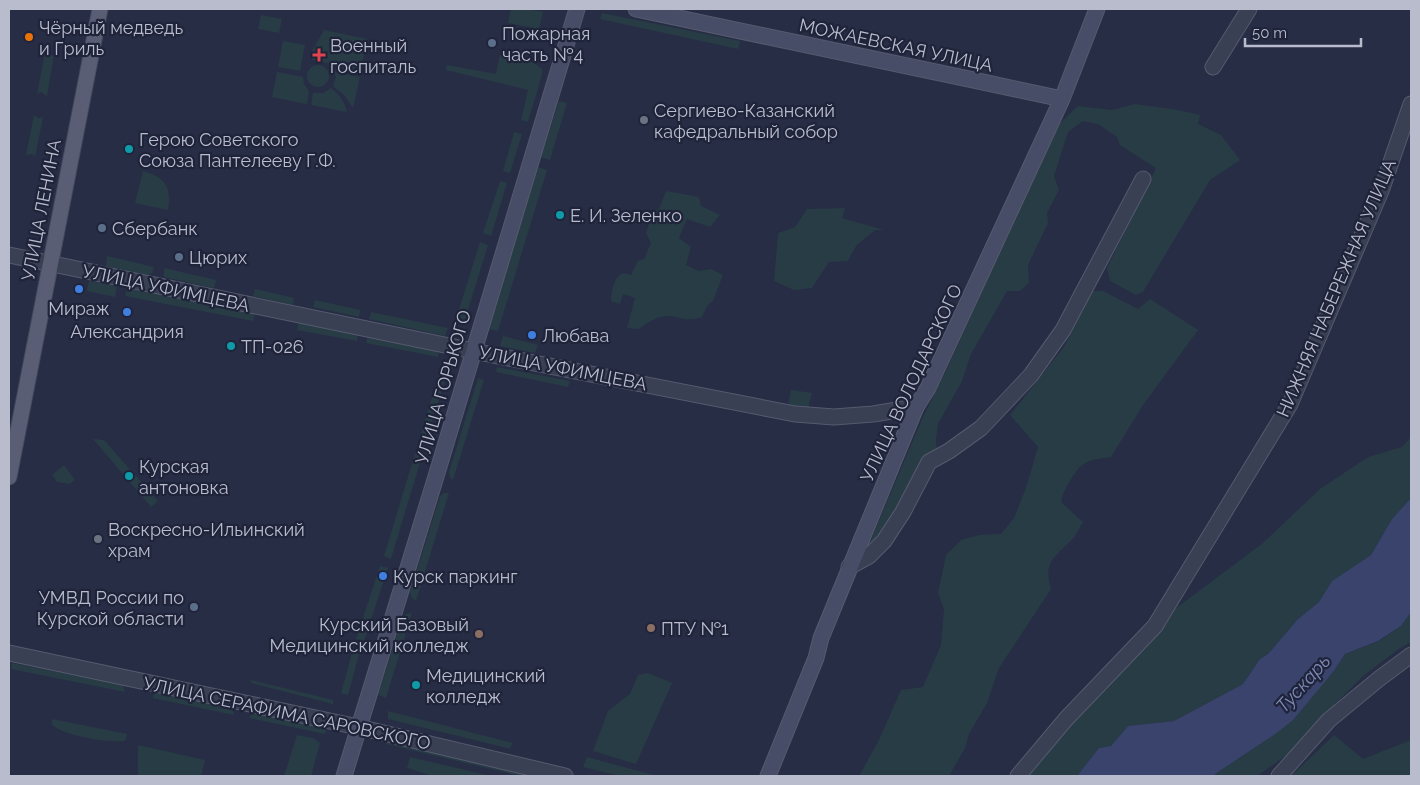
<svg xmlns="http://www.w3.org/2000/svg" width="1420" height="785" font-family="Raleway,sans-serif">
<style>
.green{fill:#283c46}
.water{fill:#39436c}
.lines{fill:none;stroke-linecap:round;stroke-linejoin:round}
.street-casing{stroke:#565a6e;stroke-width:17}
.secondary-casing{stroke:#565a6e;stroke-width:17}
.primary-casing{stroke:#44495d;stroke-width:17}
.street{stroke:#3a4054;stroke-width:15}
.secondary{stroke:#484d67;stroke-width:15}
.primary{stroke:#595e74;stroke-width:15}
.food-dot{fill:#e8710a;stroke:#1f243a;stroke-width:2}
.service-dot{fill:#5c6f8a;stroke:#1f243a;stroke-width:2}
.health-dot{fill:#e0444e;stroke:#1f243a;stroke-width:2}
.worship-dot{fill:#6b7280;stroke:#1f243a;stroke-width:2}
.culture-dot{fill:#0f9aa8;stroke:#1f243a;stroke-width:2}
.shop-dot{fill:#3f7fe0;stroke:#1f243a;stroke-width:2}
.education-dot{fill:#8d6e63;stroke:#1f243a;stroke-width:2}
.labels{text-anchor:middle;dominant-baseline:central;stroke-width:4.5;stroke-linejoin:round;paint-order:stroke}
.poi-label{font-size:18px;fill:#b8bccd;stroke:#1f243a;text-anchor:start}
.street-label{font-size:18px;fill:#b8bccd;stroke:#1f243a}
.water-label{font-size:19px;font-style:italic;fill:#7e8ab6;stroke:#1f243a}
</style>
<rect width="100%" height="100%" fill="#262d45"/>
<path class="green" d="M511,9h16l16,3 -4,17 -31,-6z
M602,13l138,28 -2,8 -138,-30z
M261,15l21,4 -3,14 -21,-4z
M324,30l43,9 -6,31 -49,-10 -1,-7z
M283,41l22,4 -5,26 -22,-4z
M45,53l4,3 5,-1 -7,41 -6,-4 -4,2z
M500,55l34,8 8,6v6l-14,47 -7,-2 7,-30 -82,-20 1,-5 49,9z
M307 76a11 11 0 1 1 22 0a11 11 0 1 1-22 0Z
M277,72l26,5 1,7 5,7 -2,13 -35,-7z
M334,72l26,5 -7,31 -9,-13 -11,-9 3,-9z
M331,88c9,7 13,13 16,24l-36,-7 2,-12h10z
M559,101l8,2 -17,57 -9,-3z
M1135,104l43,6 22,5 -2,9 23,11 19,25 -30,20 -67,112 -7,3 -26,-14 -3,-13 49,-100 -36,-23 -3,-8 -19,-13 -15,-3 -15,11 -14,44 5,14 -12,23 1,10 -20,42 1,18 -9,8h-13l-36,63 -9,27 -24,43 -2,16 1,12 -56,85 -14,12 56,-132 23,-46 109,-243 23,-22 34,4z
M34,115l4,3 5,-1 -8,40 -3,-3 -6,1z
M514,132l8,2 -12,39 -7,-2z
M538,167l9,3 -49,161 -10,-2z
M143,171c22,6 29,16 25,39l-33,-7z
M500,181l7,2 -16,53 -8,-3z
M666,191l33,6 2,9 19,9 -10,12 -23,-8 -8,19 12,9 -5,18 12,6 13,-2 12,6 -10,26 -6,5 -5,11c-17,6 -22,-2 -37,-1 -10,1 -19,8 -26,13l-12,-1 8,-30 -12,-4 -3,10 -9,-3c0,-7 3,-25 11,-27 2,-1 7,0 9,1l7,-14 6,-2 7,-16 -5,-10 7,-21 6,-3z
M845,208l-3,10 42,12h-9l-19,16 -8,15 -19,1 -17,26 -18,2 -20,-9 4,-48 17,-6 12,-18z
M480,242l8,3 -24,78 -9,-1z
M107,256l47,11 -2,6 -4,2 -42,-9z
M164,268l52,12 -1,6 -2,2 -49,-11z
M89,281l28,5 -2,11 -28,-6z
M127,288l128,25 -2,8 -128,-25z
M255,289l39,9 -1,7 -40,-9z
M1093,291h10l35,18 12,-10 48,31 -55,75 -32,52c-24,3 -30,4 -42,26 -4,6 -7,12 -8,19l22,20c-3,4 -5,10 -8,14 -17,20 -33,23 -24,53l-52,79 -12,35 -18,31 -4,14 -16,28h-90l20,-36 22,-50 22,-3 18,-42 3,-36 -6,-16 8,-38 15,-15 18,-5 22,-1 13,-16 12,-30 12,-41 -28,-32 54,-68z
M315,300l45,10 -1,7 -46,-10z
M371,312l77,16 -3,8 -76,-17z
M299,322l59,11 -1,8 -60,-11z
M368,335l71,14 -1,8 -72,-14z
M503,336l35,9 -3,8 -35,-7z
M497,367l73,14 -2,6 -72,-15z
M441,368l7,2 -57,189 -7,-3z
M478,378l6,2 -31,100 -3,-3 -1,-5z
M791,390l21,3 -4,15 -20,-2z
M1411,437v61l-19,21 -21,36 -39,26 -13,21 -21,17 -30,35 -8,5 -17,25 -69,37 -46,5 -17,20 -12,2 -22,28h-48l36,-49 87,-86 23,-32 88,-66 57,-54 48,-32 34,-10z
M93,439l11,1 54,61 -7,6z
M64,465l11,15 -6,4 -12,-2 -5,-7z
M444,493h5l-33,108 -5,-4 -1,-5 30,-96z
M380,566l8,2 -24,73 -8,-2z
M1411,612v30l-11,6 -38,29 -35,35 -30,36 -40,28h-44l5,-4 56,-37 59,-63 12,-18 34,-13 22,-15z
M412,613l-26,85 -8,-3 24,-77 4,-4z
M353,649l7,2 -12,44 -7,-2z
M12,663l111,22 2,7 -114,-23z
M648,673l24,10 -36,81 -43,-13 15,-40 22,-17 8,-19z
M251,680l82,20v4l-82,-21z
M156,692l76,15 2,8 -82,-17z
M388,711l125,32 -3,5h-3l-119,-29z
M253,712l74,15 -2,7 -76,-16z
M52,719l75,15 -2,7c-17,2 -60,-5 -73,-16z
M297,735l16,3 7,5 -9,33h-27z
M1334,735l29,24 48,-19v36h-120z
M387,739l157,37h-24l-134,-32z
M138,745l67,15 -4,16h-63z
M410,757l81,19h-58l-26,-8z
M587,757l70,19h-37l-37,-9z"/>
<path class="water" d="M1411,498v114l-10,14 -23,15 -33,13 -12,18 -40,48 -19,15 -56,37 -5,4h-136l22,-28 12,-2 17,-20 46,-5 69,-37 17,-25 8,-5 30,-35 21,-17 13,-21 39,-26 21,-36z"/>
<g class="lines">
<g class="street-casing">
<path id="street" d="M1213,67l36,-58
M9,255l484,100 302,59 39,3 39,-3 43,-7
M849,567l20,-11 15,-15 19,-29 26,-50 20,-11 32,-23 50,-53 32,-45 80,-151
M9,653l349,74 207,49
M1018,776l48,-57 89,-93 135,-222 91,-213 30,-87
M1279,776l50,-56 51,-42 31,-23"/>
</g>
<g class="secondary-casing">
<path id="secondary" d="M636,9c141,31 284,59 426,90
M344,776l90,-293 143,-474
M768,776l48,-118 5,-20 95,-231 12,-19 134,-289 35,-90"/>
</g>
<g class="primary-casing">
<path id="primary" d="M9,477l91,-468"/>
</g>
<use href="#street" class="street"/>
<use href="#secondary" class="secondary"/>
<use href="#primary" class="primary"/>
</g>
<circle class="food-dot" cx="29" cy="37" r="5"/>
<g class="service-dot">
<circle cx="492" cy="43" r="5"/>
<circle cx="102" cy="228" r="5"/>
<circle cx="179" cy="257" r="5"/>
<circle cx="194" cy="607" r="5"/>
</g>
<path class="health-dot" d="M316.5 47.5h5v5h5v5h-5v5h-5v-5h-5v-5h5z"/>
<g class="worship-dot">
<circle cx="644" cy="120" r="5"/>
<circle cx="98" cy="539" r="5"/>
</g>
<g class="culture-dot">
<circle cx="129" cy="149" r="5"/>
<circle cx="560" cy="215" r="5"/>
<circle cx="231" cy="346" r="5"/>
<circle cx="129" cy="476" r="5"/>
<circle cx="416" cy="685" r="5"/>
</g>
<g class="shop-dot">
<circle cx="79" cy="289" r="5"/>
<circle cx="127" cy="312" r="5"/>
<circle cx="532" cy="335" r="5"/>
<circle cx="383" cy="576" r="5"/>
</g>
<g class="education-dot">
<circle cx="651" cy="628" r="5"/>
<circle cx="479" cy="634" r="5"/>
</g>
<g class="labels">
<g class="poi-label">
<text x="39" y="27">Чёрный медведь<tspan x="39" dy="21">и Гриль</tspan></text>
<text x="502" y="33">Пожарная<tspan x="502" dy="21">часть №4</tspan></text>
<text x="330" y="45">Военный<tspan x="330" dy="21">госпиталь</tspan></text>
<text x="654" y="110">Сергиево-Казанский<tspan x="654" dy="21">кафедральный собор</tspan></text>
<text x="139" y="139">Герою Советского<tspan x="139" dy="21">Союза Пантелееву Г.Ф.</tspan></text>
<text x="570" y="215">Е. И. Зеленко</text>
<text x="112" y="228">Сбербанк</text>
<text x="189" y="257">Цюрих</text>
<text x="79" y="308" text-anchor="middle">Мираж</text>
<text x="127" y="331" text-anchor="middle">Александрия</text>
<text x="542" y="335">Любава</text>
<text x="241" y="346">ТП-026</text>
<text x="139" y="466">Курская<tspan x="139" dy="21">антоновка</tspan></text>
<text x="108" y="529">Воскресно-Ильинский<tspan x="108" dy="21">храм</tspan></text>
<text x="393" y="576">Курск паркинг</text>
<text x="184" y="597" text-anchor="end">УМВД России по<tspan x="184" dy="21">Курской области</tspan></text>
<text x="469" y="624" text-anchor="end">Курский Базовый<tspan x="469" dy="21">Медицинский колледж</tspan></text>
<text x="661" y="628">ПТУ №1</text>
<text x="426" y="675">Медицинский<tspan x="426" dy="21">колледж</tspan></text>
</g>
<g class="street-label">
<text transform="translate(896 45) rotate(12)">МОЖАЕВСКАЯ УЛИЦА</text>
<text transform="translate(41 210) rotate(-79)">УЛИЦА ЛЕНИНА</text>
<text transform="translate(166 288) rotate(12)">УЛИЦА УФИМЦЕВА</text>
<text transform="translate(1336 288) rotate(-67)">НИЖНЯЯ НАБЕРЕЖНАЯ УЛИЦА</text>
<text transform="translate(563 368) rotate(11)">УЛИЦА УФИМЦЕВА</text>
<text transform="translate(911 383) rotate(-65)">УЛИЦА ВОЛОДАРСКОГО</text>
<text transform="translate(443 387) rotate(-74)">УЛИЦА ГОРЬКОГО</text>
<text transform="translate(287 713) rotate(12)">УЛИЦА СЕРАФИМА САРОВСКОГО</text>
</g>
<g class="water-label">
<text transform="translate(1303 683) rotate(-48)">Тускарь</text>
</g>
</g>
<rect width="1420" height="785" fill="none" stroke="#b8bccd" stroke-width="20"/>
<path d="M1245 38v8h116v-8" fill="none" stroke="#b8bccd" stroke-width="2.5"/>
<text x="1252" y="38" font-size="15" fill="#b8bccd" stroke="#1f243a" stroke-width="4" paint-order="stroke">50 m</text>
</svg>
